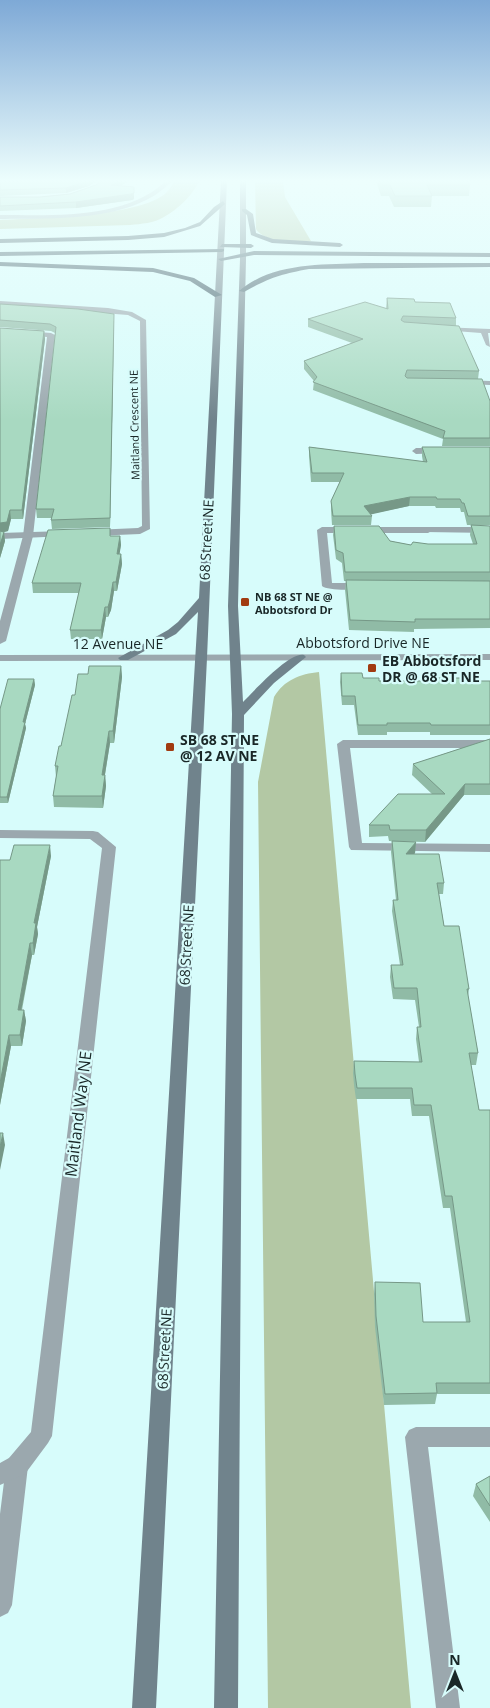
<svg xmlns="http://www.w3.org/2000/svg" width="490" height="1708" font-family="'Open Sans',sans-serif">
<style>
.green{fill:#b3c8a4}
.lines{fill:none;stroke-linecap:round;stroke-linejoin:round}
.service{fill:#9ba8ae;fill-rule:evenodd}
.minor{fill:#9ba8ae;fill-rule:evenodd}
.secondary{fill:#70838c;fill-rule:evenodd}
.trunk{fill:#455f6a;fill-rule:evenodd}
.motorway{fill:#38545f;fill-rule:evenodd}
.wall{fill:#90bba6}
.shaded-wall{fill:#769887}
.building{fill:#a8d9c1;stroke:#769887}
.poi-dot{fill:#a13b11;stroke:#d7fcfb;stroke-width:2}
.labels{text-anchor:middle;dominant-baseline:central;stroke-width:4.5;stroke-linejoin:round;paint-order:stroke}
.far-street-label{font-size:11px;fill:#192727;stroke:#d7fcfb}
.far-poi-label{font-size:11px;font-weight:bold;fill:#192727;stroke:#d7fcfb;text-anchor:start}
.street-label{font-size:14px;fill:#192727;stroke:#d7fcfb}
.poi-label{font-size:14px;font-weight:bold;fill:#192727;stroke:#d7fcfb;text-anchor:start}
.near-street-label{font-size:16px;fill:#192727;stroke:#d7fcfb}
</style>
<rect width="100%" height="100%" fill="#d7fcfb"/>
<path class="green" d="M175,181h24c-6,14 -22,29 -35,36 -10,6 -23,7 -34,8l-130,4v-9c37,-2 139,-3 166,-27 3,-3 6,-8 9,-12z
M255,181h28l2,16 26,44c-16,0 -45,3 -55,-12z
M319,672l92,1036h-143l-10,-926 16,-85c10,-17 26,-23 45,-25z"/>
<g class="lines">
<path class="service" d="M0,329l51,4 4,2 -22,201 -27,105 -6,3v-23l23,-85 24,-199 -47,-4z
M322,527h106l5,3 -5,3h-101l5,50h31l5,3c-6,5 -40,5 -46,0l-5,-56z
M343,740h147v8h-140l12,95 128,1v8l-139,-2 -2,-3 -12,-103z
M416,1427h74v20h-62l32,261h-24l-31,-271 4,-7z
M17,1455l8,3 3,8 -16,139 -4,8 -8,4v-103l6,-48 3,-8z"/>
<path class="minor" d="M166,181h6c-39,42 -119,37 -172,38v-4c54,0 124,5 166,-34z
M0,301l108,7 24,4 14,8 4,209 -10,5 -47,2 -5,-3 5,-3 45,-2 4,-2 -2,-205 -12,-6 -128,-10z
M440,327l50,2v4h-2l2,14 -4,-2 -5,-12 -39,-3 -2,-1z
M462,380l28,1v4l-25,-1h-3z
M440,448l4,3 -1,2 -27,1 -4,-3 4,-3z
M428,527h62v6l-65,-1 -2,-2z
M64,531l5,3 -2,2 -67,3v-6z
M490,654v6l-490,1v-6z
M0,830l93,1 5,1 18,15 -64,589 -4,7 -23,31 -25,11v-22l9,-5 22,-26 71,-584 -12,-9 -90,-1z"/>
<path class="secondary" d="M221,181h6l-20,477 -51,1050h-24l66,-1096 -22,22 -48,26h-8l-2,-2 50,-28 10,-8 21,-24z
M240,181h6v78l-8,347 5,96c11,-11 47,-51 61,-47l2,2 -32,26 -30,32 -6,993h-24l18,-994 -4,-108 12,-347z"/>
<path class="trunk" d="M242,209h4l7,5 3,19 17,6 67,4 3,2 -3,2 -68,-4 -21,-8 -4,-20 -5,-4z
M222,244h29l3,2 -3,2 -31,-1z
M254,251l236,2v4l-236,-2 -33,6 -3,-2z
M364,263h126v4l-181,2c-28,5 -40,9 -65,23l-5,-1c34,-29 83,-26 125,-28z"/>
<path class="motorway" d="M223,201l2,3 -25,22 -36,11 -36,3 -128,3v-4l128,-3 36,-3 21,-5 15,-6 14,-15z
M224,249v2l-2,1 -222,4v-4z
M0,262l153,6 41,10 28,17 -7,2 -25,-16 -37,-9 -153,-6z"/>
</g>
<path class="wall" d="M20,181h76l-7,5 -23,7 -66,3v-14z
M101,181h28l-9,5 14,1v12l-2,1 -56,8 -76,3v-14h40l30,-3 26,-9z
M376,181h91l3,4 -1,11h-37l-1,11h-37l-5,-11h-8z
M387,298l28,4 41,16v8l23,45 -1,8 12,22v45h-48l1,-7 -130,-49 1,-9 -10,-12v-8l48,-18 -44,-16v-8l78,-11z
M0,304l114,17 -4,206 -58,2 -1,-9 1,-2h-15l-1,-9 19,-176 -4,-2 -51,-4z
M0,328l44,3 1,8 -22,180h-12l-3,12 -4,1 1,9 -5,17z
M309,447l114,15 -1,-6v-9h68v78h-23l-3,-13h-3l-1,-4h-24l-1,-2h-26l-39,8 2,2 -1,9h-39l-1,-15v-9l9,-19h-29l-2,-26z
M471,525l19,1v102l-76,1v3l-65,-2 -4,-40 1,-9h-2l-2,-18 -6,-4 -3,-24 1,-9 56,15 21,4 62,-1 -3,-9z
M110,528v8h10l1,9 -2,9h2l1,10 -5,27h-3l-3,19 -3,7h-2l-4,22h-31l-1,-9 9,-37h-46l-1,-10z
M121,666l1,11 -8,66h-4l-5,32 1,11 -3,22 -49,-1 -1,-11 3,-19 -1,-11 6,-20 27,-72z
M341,673l22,5 16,3h47l1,-3 37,3h26v54h-60v-3h-43v3h-29l-4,-30h-12l-2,-23z
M34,679l1,6 -10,39 1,4 -18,75h-8v-94z
M490,739v56h-26l-39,47 -36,-1 -1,-5 -19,1v-12l63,-31 -20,-19 1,-11z
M392,841l24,1 -1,11 -1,1 30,29 -1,11h-4l5,32 25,63 -1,7 10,57 -2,12h-5l8,45h11v284h-53l-2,10 -51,1 -9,-78 -1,-33 1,-12 48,40h43l-16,-114h-7l-14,-92h-17l-2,-17h-54l-2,-14 -1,-12 1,-12 65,1 -3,-23 1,-12h2l-4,-27 -22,-1 -3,-22 1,-12h9l-8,-54 1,-11h3l-5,-48z
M51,856l-14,71 1,7 -4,21h-2l-10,55h2l2,11 -4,25h-11l-11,59 10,-245z
M490,1476v46l-17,-26 3,-12z"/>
<path class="shaded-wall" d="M88,181h8l-7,5 -23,7v-5z
M119,181h10l-17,9 -1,-5z
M134,193v6l-2,1 -56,8v-6z
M114,314v7l-4,206v-9z
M44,331l1,8 -22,180 -1,-9z
M410,497l-1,9 -45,10v-10z
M10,510l1,9 -3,12 -4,1 1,9 -5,17v-35z
M120,536l1,9 -3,19 -1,-10z
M121,554l1,10 -5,27 -1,-9z
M113,582l1,9 -3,19 -3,7v-10z
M105,607l1,10 -4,22 -1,-9z
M121,666l1,11 -8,66 -1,-12z
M34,679l1,6 -10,39 1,4 -18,75 -1,-6 16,-75z
M109,731l1,12 -7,43 -1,-11z
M105,775l1,11 -3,22 -1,-12z
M465,784l-1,11 -39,47 1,-12z
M416,842l-1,11 -10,12 1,-11z
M50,845l1,11 -14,71 1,7 -4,21 -1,-12 1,-20z
M30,943l2,12 -13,66 -1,-11z
M24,1010l2,11 -4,25 -2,-11z
M9,1035l2,11 -11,59v-22z
M3,1133l2,12 -5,25v-23z"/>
<path class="building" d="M20,181h68l-22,7 -66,2v-8z
M101,181h18l-8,4 23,2v6l-3,1 -55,8 -76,4v-9h40l30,-3 26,-9z
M380,181h87l3,4h-43l5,11h-37l-5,-11h-8z
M387,298l27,1 1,3 35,1 6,15 -53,-2 -2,4 3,2 55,4 20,45 -72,-1 -2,6 2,2 75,1 8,22v37h-47l2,-7 -132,-49 4,-5 -13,-16 59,-22 -55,-20 57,-17 23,7z
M0,304l78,5 36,5 -4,204 -59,2 3,-11h-18l20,-182 -6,-3 -50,-4z
M0,328l44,3 -22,179h-12l-3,12 -7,1z
M309,447l118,15 -5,-15h68v69h-22l-4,-13h-2l-2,-4h-23l-1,-2h-26l-46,9 8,10h-39l-2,-15 13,-28h-32z
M471,525l19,1v46h-145l-2,-19 -7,-3 -2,-24h45l11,15 21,4 2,-3 15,2h49z
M110,528v8h10l-3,18h4l-5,28h-3l-3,18 -2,7h-3l-4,23h-31l11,-47h-49l16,-53z
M0,531l4,1 -4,13z
M346,580l144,1v38h-75v3l-65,-2z
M89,666h32l-8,65h-4l-7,44h3l-3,21h-49l5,-30h-3l4,-20h2l11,-51h3l3,-21h10z
M341,673h21l1,5h16v3h48v-3h36l1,3h26v44h-59l-1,-2h-43v2h-29l-3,-29h-13z
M8,679h26l-11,43h2l-18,75h-7v-88z
M490,739v45h-25l-39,46h-36l-1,-5h-20l29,-31h47l-32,-30z
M392,841l24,1 -10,12h33l5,29h-7l7,43h15l10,63h-2l11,64h-9l10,57h11v273h-54l1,10 -52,1 -9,-78 -1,-34 45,1 3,39h47l-18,-126h-7l-14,-91h-17l-2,-17h-55l-2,-14 -1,-13 68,1 -5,-35h4l-4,-39h-23l-3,-23h12l-10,-65h5z
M14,845h36l-16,78h2l-3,20h-3l-12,67h6l-4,25h-11l-9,48v-223h10z
M0,1133h3l-3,14z
M490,1476v30l-14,-22z"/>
<linearGradient id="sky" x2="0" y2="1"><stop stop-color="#7ea9d6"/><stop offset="0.43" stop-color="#edfefd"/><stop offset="1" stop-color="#edfefd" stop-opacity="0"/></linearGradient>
<rect width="490" height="420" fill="url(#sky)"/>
<g class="poi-dot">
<rect x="240" y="597" width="10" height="10" rx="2.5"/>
<rect x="367" y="663" width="10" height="10" rx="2.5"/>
<rect x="165" y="742" width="10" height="10" rx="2.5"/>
</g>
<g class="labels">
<g class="far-street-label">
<text transform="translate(134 425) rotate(-91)">Maitland Crescent NE</text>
</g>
<g class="far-poi-label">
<text x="255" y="596">NB 68 ST NE @<tspan x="255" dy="13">Abbotsford Dr</tspan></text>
</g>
<g class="street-label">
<text transform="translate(206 540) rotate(-87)">68 Street NE</text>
<text x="363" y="642">Abbotsford Drive NE</text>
<text x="118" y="643">12 Avenue NE</text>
<text transform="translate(186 945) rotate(-87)">68 Street NE</text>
<text transform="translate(164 1349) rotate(-87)">68 Street NE</text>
</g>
<g class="poi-label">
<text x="382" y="660">EB Abbotsford<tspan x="382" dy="16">DR @ 68 ST NE</tspan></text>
<text x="180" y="739">SB 68 ST NE<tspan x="180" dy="16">@ 12 AV NE</tspan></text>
</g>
<g class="near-street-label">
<text transform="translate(78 1114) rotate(-83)">Maitland Way NE</text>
</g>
</g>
<g transform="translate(455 1673)" stroke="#d7fcfb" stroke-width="4" paint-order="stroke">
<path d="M0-4L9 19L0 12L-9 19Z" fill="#192727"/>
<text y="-8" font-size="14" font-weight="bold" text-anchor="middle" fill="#192727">N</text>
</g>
</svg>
